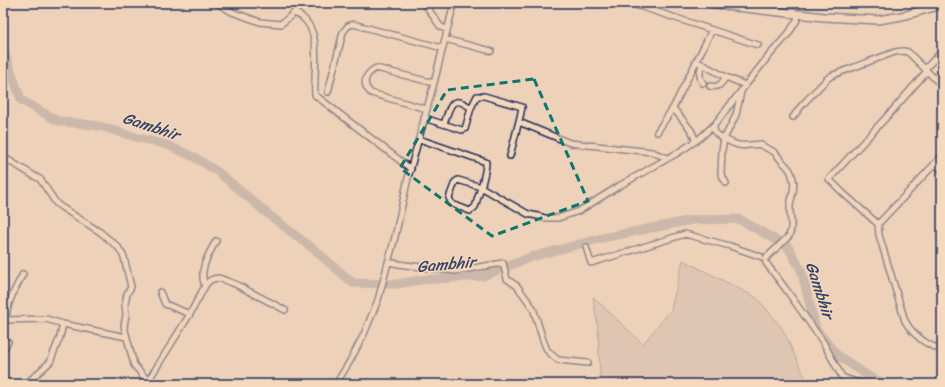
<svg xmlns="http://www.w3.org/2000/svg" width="945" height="387" font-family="Sriracha,sans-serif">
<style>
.green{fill:#ceb9ab;stroke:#747484}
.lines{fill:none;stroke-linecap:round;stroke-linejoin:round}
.river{stroke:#a59999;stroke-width:9}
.minor-casing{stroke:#1b2f5e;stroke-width:8}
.major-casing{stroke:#1b2f5e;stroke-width:10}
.minor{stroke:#f6d8bc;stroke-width:5}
.major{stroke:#f6d8bc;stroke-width:7}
.minor-bridge-casing{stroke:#1b2f5e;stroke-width:8;stroke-linecap:butt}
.minor-bridge{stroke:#f6d8bc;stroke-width:5}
.marked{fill:none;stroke:#0f766e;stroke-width:3;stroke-dasharray:8 5;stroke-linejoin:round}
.labels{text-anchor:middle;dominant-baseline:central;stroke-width:3;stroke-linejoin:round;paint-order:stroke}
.water-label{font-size:16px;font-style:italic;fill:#37446a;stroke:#f6d8bc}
</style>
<rect width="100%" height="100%" fill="#edd1b8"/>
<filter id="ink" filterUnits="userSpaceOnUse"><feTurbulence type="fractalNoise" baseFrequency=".025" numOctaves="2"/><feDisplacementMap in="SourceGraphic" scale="8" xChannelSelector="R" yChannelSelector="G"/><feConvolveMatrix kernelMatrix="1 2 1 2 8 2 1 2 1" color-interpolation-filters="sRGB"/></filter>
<g filter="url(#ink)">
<path class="green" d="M683,260l74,38 25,30 26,56h-211l3,-8 -2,-48 -5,-31 50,47 28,-34z"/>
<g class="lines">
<path class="river" d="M3,48l18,52 37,21 42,5 28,9 39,10 27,12 24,15 50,42 48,37 37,32 44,1 23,-4 63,-4 48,-19 71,-19 90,-18 47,-1 49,28 13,23 6,23 9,36 20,25 35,24 16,6"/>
<g class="minor-casing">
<path id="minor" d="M217,3l15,9 28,10 21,2 13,-11 7,-10
M424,3l16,23 7,4
M630,3l128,42
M294,13c2,1 6,2 8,4 21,17 11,55 13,78l96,74
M445,39l46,12
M696,61l30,16c-5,7 -7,11 -16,9
M702,64c-2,7 -4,13 1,19
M925,69l17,-18
M927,71l-34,39 -64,69 14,14 35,31 1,11 26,86c8,14 22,24 37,29
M726,77l19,8
M328,92l15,-60 5,-6 5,-2 89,24
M471,108l6,-12h7l38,11 -2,10 -10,39
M673,108l18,22 5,11
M426,109l-55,-16c-10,-9 -6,-19 5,-25l58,15
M793,117l9,-12 26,-27 5,-3 62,-23 8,-1 5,1 34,34
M424,118l38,12 3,-1 6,-21c-20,-15 -21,-1 -27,16
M519,122l51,21 82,9 15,6
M715,124c-1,3 -2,5 0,8 3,5 19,12 24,13 7,2 14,-2 22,0 1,1 12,6 13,7 3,2 5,6 8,9 6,7 9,8 11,18 3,9 -2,18 -3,27 -1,10 4,20 -1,30
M657,132l16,-24 39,-78
M419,139l67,23c0,11 -4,22 -7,32 -2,4 -2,9 -4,13 -2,2 -3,2 -5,4l-18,-7 -3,-6 6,-16 3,-2 23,7 47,27 14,3
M3,157l33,20 4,2 16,24 5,4 39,25 18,15 6,10 7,30 -4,7 -2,10 1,11 -2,11 10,39 14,16 -1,3
M934,164l8,6
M726,183l-5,-9 1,-24 2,-11 12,-24 5,-23
M543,218h15l21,-7 40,-25 60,-34 21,-14 15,-14 52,-66 22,-25 8,-13 1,-6
M878,224l22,-23 42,-45
M586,247l5,16 94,-29 45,12 35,12 1,5 19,25 38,54 19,35 14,5 11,2
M388,262l17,3 51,6 47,-8 4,16 10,7 16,22 10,32 4,10 6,6 5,4 30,3
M205,286l4,-5 4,-2 6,-1 16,6 50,26
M160,292l5,12 25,10
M3,320l43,-1 17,5 63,13
M6,320c0,-15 10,-33 17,-46
M3,350l5,-8
M148,381l42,-67 15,-28c-7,-16 4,-32 11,-45
M26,384l24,-22 10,-25 3,-13
M336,384l14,-23 14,-27 14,-34 17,-63 13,-59 26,-95 20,-80"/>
</g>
<g class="major-casing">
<path id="major" d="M710,3l26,4 88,10 54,3 24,-4 40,-11"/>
</g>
<use href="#minor" class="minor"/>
<use href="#major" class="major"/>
<g class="minor-bridge-casing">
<path id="minor-bridge" d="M765,259l24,-23"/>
</g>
<use href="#minor-bridge" class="minor-bridge"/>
</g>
</g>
<path d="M0 0H945V387H0ZM534,79l54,122 -96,35 -92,-68 47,-78z" fill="#edd1b8" fill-opacity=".55" fill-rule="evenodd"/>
<path class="marked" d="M534,79l54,122 -96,35 -92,-68 47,-78z"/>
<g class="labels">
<g class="water-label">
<text transform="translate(151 126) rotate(18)">Gambhir</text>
<text transform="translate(446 264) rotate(-5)">Gambhir</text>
<text transform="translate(820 290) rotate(72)">Gambhir</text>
</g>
</g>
<rect width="945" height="387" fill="none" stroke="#f6d8bc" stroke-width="16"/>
<rect x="8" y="8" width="929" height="371" fill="none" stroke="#1b2f5e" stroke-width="1.5" filter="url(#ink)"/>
</svg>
